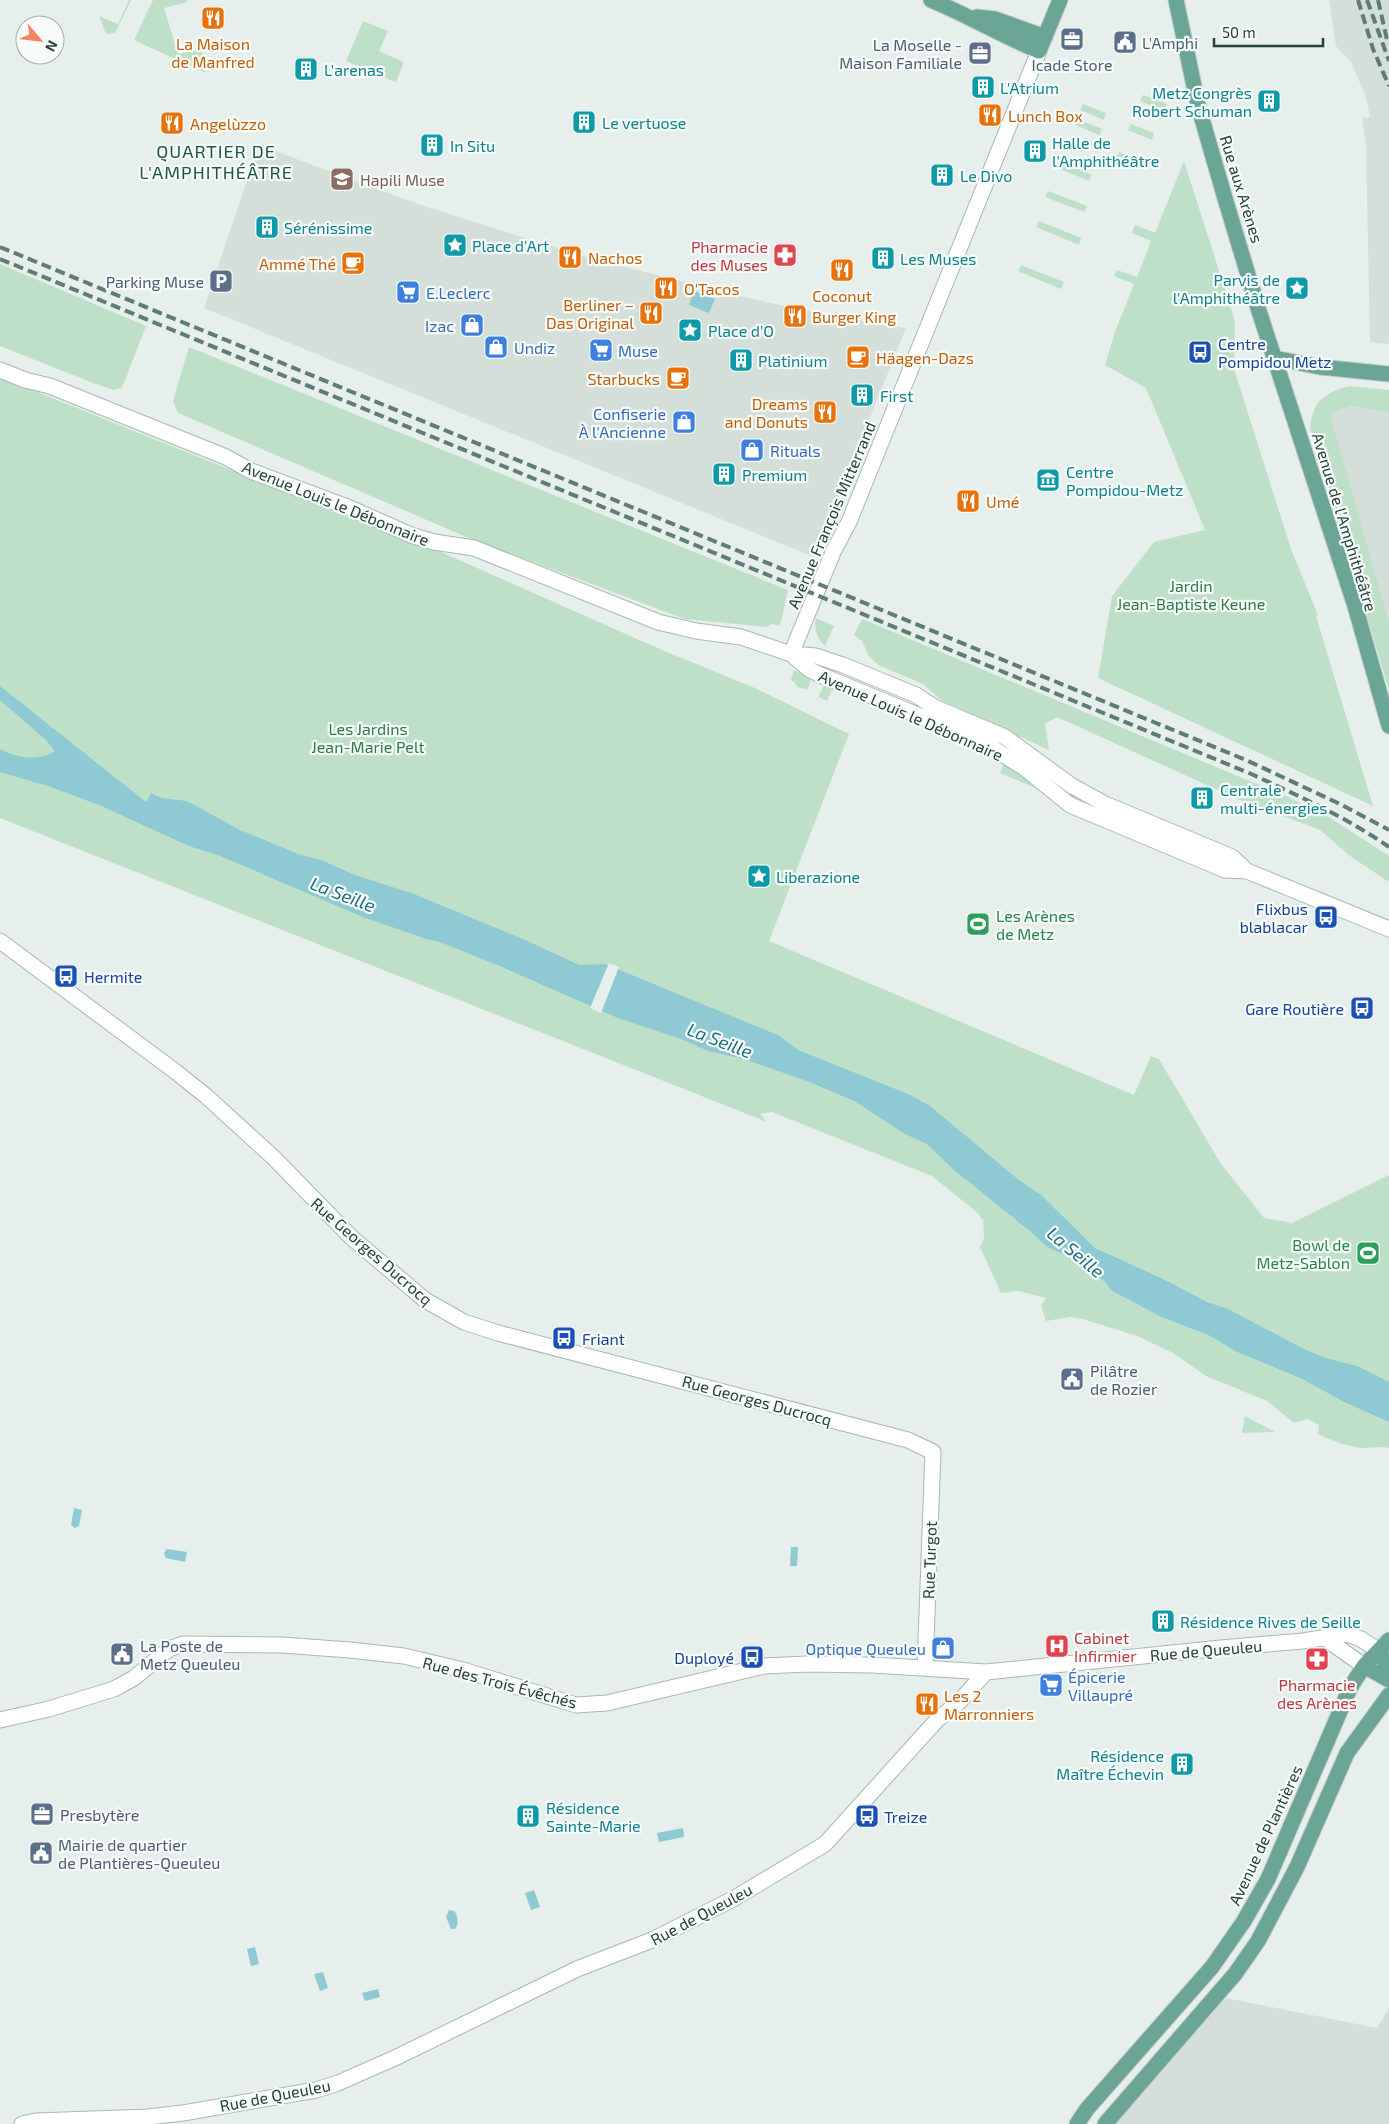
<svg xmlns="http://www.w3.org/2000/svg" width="1389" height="2124" font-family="'Exo 2',sans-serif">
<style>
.built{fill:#d4dfda}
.green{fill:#bfe0c8}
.water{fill:#8ec9d4}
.pier{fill:#e6efeb}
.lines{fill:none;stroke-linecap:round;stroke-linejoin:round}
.minor-casing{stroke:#a8b8b2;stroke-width:17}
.major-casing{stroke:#c2cac8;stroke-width:17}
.minor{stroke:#fff;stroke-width:15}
.major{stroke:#6aa596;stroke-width:15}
.rail{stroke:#5f7d75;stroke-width:4;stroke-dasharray:10 5;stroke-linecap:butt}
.labels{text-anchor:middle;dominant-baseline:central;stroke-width:4.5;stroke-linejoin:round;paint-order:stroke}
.service-label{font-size:16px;fill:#4e5e75;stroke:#f7fbf9;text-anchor:start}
.food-label{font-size:16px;fill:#c56008;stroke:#f7fbf9;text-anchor:start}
.culture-label{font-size:16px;fill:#0d838f;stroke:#f7fbf9;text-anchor:start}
.education-label{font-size:16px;fill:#785e54;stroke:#f7fbf9;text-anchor:start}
.street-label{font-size:16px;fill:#24423a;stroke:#f7fbf9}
.health-label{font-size:16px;fill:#be3a42;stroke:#f7fbf9;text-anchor:end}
.shop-label{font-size:16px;fill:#366cbe;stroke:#f7fbf9;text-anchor:start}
.transit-label{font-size:16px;fill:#164399;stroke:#f7fbf9;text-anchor:start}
.park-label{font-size:16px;fill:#2d7a4b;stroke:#f7fbf9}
.leisure-label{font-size:16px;fill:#27864d;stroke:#f7fbf9;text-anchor:start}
.neighbourhood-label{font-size:18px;letter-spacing:1px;fill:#1f5548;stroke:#f7fbf9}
.water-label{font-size:18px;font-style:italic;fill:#1c6f80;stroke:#f7fbf9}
</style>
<rect width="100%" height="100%" fill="#e6efeb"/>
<path class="built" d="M1329,0h60v344l-19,-2 -4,-194 -4,-30 8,-1 -4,-20 -15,-35 -15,-16z
M259,145l159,59 161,51 164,42 82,17 81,14 -92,229 -610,-249z
M1351,406l38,6v210l-59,-204 2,-5z
M1226,1998l151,30 12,-20v116h-275z"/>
<path class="green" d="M129,0h2l-16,33 -9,1 -7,-18 19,8z
M153,0h34l1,2 -24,6 14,46 23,-5 5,24 -72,-33z
M363,21l25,10 -9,20 25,11 -8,20 -50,-21z
M1143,95l24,9 -3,7 -24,-10z
M1083,104l23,9 -2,7 -24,-10z
M1078,119l24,10 -2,6 -25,-10z
M1131,124l23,9 -2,7 -24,-10z
M1119,152l24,10 -3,6 -23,-9z
M1184,161l51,160 -1,48 57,180 27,66 -2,1 57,190 -275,-128 14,-82 42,-54 51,-12 -59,-142 -41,-23 10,-33 19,-48 -20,-8 3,-6 20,7 14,-36 -19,-8 3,-8 20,8z
M1061,162l31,13 -3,6 -31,-13z
M1048,191l39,15 -3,6 -39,-15z
M1039,221l42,17 -2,7 -43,-18z
M0,264l146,62 -24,62 -9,2 -20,-7 -93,-37z
M1021,265l43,17 -3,7 -43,-18z
M189,347l599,243 -8,36 -8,-2 -6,3 -81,-8 -214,-80 -293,-126 -5,-12z
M0,377l410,165 31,10 221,98 93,38 94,46 -80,207 365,154 17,-39 8,3 62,105 43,54 28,5 97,-48v227l-294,-154 -14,-13 -50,-3 16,15 22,10 35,24 8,10 49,26 47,18 29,17 63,26 44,24 45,20v26c-9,-2 -16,0 -24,0 -17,-1 -33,-7 -47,-14l1,-9 -11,-6 -14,4 -27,-22 -61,-25 -33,-23 -36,-17 -54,-17 -13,-2 -24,4 -5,-15 5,-8 -28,-7 -17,2 -21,-46 4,-8 -1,-21 -2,1 -2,-5 -47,-38 -160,-64 -12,2 7,8 -767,-304z
M1349,386l40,4v22l-38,-6 -19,7 -1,5 58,204v68l-79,-262c3,-27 14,-35 39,-42z
M816,618l18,8 -9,20c-8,-8 -11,-16 -9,-28z
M862,619l426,178 39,19 62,40v26l-39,-26 -30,-26 -80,-30 -183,-83 -12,7 4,26 -108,-50 -18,-16 -45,-19 -9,-9 -7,-15 -8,-6z
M794,670l18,8 -5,12 -9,-3 -7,-8z
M825,683l173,73 44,35 -42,-18 4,-10 -19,-11 -153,-63 -5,12 -9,-4z
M1245,1416l30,16 -33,1z"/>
<path class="water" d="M694,291l21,8 -6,14 -20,-8z
M0,686l146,116 5,-9 10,5 26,3 53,29 58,24 23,6 34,15 59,19 116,48 49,23 26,-1 175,72 18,14 110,44 21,11 90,75 22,15 54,53 72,33 40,21 21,7 78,41 20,8 31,8 32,16v40l-45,-20 -44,-24 -63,-26 -29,-17 -47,-18 -49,-26 -8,-10 -35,-24 -22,-10 -16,-15 -77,-62 -27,-26 -22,-10 -51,-33 -42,-18 -68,-24 -36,-8 -27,-12 -63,-21 -116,-51 -62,-25 -14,-3 -63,-22 -143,-61 -31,-10 -90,-41 -48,-18 -51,-15v-23c17,9 38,13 55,2l-9,-11 -46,-40z
M74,1508l8,2 -3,16 -4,2 -4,-3z
M791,1547h7l-1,19h-7z
M167,1549l20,3 -2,10 -19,-4 -2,-5z
M683,1828l1,9 -25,5 -2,-9z
M534,1890l6,17 -9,3 -6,-17z
M449,1910l5,1c4,3 5,14 1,18h-4l-5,-12z
M255,1947l4,17 -8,2 -4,-17z
M323,1972l5,16 -8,3 -6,-17z
M378,1989l2,8 -15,4 -3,-8z"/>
<path class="pier" d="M609,963l10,4 -18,46 -11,-5z"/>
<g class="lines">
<g class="minor-casing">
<path id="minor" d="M0,370l25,10 25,6 99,40 77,31 25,14 99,37 61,27 23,7 40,6 184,74 38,9 45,6 50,17 25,2 27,9 73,30 18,12 71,30 67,49 33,18 127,53 15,14 142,58
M791,654l43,-104 15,-28 190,-471
M791,654l19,16 13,6 160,66 40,25 47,38 155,65 22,1
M0,941l176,131 30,24 68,62 77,79 74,63 39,22 34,11 410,107 25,12 -8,215
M1326,1639l38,27
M0,1720l49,-11 65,-20 20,-11 35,-29 14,-5 99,1 68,5 54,6 59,14 113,35 31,-2 157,-37 43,-2 66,1 113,7 235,-24 82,-7 44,-7 14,5 18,12
M22,2124l14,-3 112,-4 35,-4 133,-23 22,-7 59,-26 180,-88 75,-29 81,-41 92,-55 112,-124 23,-19 26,-29"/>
</g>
<g class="major-casing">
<path id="major" d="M931,0c37,15 71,36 108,51l21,-51
M1176,0l22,105 26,90 34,113 97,298 34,120
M977,17l18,2 50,18
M1274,358l46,9 69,7
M1379,1651l10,18
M1364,1666l25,14
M1077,2124l10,-15 125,-142 32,-46 24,-42 82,-191 14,-22 25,-26
M1105,2124l130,-150 23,-33 39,-74 50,-114 42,-58"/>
</g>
<use href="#minor" class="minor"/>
<use href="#major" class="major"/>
<path class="rail" d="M1358,0l15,49 16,37
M1367,0l22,61
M1378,0l10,44
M0,247l1246,513 94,44 49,26
M0,259l1249,514c48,22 97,44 140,74"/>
</g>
<defs>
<g id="restaurant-square" transform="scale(1.25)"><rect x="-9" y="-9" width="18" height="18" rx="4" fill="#e8710a" stroke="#f7fbf9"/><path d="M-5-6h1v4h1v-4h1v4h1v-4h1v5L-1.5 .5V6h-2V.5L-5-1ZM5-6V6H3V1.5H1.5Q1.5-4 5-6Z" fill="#fff"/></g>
<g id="office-square" transform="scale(1.25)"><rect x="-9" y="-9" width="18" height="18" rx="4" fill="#5c6f8a" stroke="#f7fbf9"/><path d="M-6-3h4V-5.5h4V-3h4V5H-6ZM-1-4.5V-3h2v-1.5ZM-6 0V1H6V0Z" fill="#fff"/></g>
<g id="civic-square" transform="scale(1.25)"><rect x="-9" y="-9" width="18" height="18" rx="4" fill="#5c6f8a" stroke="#f7fbf9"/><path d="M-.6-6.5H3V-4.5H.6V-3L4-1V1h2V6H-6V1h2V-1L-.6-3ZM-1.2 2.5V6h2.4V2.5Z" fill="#fff"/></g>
<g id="building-square" transform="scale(1.25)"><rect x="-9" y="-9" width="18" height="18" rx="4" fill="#0f9aa8" stroke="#f7fbf9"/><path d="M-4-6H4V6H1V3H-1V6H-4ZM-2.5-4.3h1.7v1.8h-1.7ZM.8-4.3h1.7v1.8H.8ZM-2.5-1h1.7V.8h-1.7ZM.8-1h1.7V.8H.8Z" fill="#fff"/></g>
<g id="school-square" transform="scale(1.25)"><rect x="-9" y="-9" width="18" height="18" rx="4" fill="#8d6e63" stroke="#f7fbf9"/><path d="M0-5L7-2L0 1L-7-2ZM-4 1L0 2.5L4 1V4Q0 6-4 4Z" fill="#fff"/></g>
<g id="sight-square" transform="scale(1.25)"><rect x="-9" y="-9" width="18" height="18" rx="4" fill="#0f9aa8" stroke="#f7fbf9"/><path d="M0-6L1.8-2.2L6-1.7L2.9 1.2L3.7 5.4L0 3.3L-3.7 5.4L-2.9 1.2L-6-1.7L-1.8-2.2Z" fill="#fff"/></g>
<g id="pharmacy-square" transform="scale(1.25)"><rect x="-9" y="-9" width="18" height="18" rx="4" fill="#e0444e" stroke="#f7fbf9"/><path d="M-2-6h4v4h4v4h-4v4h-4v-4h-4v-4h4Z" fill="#fff"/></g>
<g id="cafe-square" transform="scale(1.25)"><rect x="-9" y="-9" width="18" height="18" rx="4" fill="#e8710a" stroke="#f7fbf9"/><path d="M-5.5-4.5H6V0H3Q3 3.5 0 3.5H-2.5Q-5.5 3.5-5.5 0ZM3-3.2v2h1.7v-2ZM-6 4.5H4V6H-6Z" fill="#fff"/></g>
<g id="parking-square" transform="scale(1.25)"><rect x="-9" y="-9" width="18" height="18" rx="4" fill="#5c6f8a" stroke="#f7fbf9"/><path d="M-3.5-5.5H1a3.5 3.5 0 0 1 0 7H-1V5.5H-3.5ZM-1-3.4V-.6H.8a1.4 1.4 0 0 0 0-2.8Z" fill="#fff"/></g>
<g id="supermarket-square" transform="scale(1.25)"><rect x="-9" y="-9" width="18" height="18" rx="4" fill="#3f7fe0" stroke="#f7fbf9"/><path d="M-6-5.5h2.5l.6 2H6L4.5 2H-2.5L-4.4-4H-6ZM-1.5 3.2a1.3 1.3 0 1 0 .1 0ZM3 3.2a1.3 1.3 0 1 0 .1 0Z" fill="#fff"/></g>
<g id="shop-square" transform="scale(1.25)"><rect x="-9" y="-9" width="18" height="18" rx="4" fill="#3f7fe0" stroke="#f7fbf9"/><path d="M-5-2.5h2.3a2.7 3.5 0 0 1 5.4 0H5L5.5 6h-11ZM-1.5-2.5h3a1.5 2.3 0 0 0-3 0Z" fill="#fff"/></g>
<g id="bus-square" transform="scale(1.25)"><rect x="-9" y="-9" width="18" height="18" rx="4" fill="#1a4fb4" stroke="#f7fbf9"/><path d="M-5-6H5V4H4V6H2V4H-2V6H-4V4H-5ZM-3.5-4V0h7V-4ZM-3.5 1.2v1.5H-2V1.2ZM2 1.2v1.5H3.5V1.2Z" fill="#fff"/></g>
<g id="museum-square" transform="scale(1.25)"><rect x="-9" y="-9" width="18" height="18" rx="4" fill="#0f9aa8" stroke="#f7fbf9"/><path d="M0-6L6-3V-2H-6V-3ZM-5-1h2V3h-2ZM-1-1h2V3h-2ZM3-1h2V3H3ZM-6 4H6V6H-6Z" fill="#fff"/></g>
<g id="stadium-square" transform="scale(1.25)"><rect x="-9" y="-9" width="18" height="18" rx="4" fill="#2e9e5b" stroke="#f7fbf9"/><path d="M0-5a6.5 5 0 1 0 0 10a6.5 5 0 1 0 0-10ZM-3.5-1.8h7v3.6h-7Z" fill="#fff"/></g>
<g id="hospital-square" transform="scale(1.25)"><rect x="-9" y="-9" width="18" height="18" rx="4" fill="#e0444e" stroke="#f7fbf9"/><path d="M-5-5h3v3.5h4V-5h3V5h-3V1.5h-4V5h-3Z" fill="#fff"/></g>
</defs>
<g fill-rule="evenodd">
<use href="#restaurant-square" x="213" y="18"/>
<use href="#office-square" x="1072" y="39"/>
<use href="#civic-square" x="1125" y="42"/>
<use href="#office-square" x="980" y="53"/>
<use href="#building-square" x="306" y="69"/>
<use href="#building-square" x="983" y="87"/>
<use href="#building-square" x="1269" y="101"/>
<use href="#restaurant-square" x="990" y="115"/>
<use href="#building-square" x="584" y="122"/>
<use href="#restaurant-square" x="172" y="123"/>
<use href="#building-square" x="432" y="145"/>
<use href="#building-square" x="1035" y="151"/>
<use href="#building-square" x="942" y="175"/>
<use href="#school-square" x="342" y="179"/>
<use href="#building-square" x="267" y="227"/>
<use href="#sight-square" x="455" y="245"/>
<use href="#pharmacy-square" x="785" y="255"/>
<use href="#restaurant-square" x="570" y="257"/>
<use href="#building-square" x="883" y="258"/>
<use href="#cafe-square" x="353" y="263"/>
<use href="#restaurant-square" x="842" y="270"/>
<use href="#parking-square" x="221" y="281"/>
<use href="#restaurant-square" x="666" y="288"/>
<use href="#sight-square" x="1297" y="288"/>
<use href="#supermarket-square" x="408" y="292"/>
<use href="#restaurant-square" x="651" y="313"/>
<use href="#restaurant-square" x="795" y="316"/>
<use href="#shop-square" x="472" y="325"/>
<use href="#sight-square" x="690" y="330"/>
<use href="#shop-square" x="496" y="347"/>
<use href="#supermarket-square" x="601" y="350"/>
<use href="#bus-square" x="1200" y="352"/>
<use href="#cafe-square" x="858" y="357"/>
<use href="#building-square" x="741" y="360"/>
<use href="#cafe-square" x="678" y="378"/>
<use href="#building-square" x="862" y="395"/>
<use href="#restaurant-square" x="825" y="412"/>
<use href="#shop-square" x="684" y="422"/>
<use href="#shop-square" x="752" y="450"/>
<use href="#building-square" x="724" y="474"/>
<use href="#museum-square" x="1048" y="480"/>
<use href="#restaurant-square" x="968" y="501"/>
<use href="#building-square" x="1202" y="798"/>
<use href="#sight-square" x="759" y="876"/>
<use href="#bus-square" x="1326" y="917"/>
<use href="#stadium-square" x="978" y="924"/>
<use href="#bus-square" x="66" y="976"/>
<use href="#bus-square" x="1362" y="1008"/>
<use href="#stadium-square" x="1368" y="1253"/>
<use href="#bus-square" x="564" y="1338"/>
<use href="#civic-square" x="1072" y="1379"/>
<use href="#building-square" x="1163" y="1621"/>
<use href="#hospital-square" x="1057" y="1646"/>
<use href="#shop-square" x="943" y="1648"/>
<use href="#civic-square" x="122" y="1654"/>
<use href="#bus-square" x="752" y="1657"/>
<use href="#pharmacy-square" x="1317" y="1659"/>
<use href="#supermarket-square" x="1051" y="1685"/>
<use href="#restaurant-square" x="927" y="1704"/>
<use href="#building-square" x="1182" y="1764"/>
<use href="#office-square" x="42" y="1814"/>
<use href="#building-square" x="528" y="1816"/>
<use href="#bus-square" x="867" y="1816"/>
<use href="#civic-square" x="41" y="1853"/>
</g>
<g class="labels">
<g class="service-label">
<text x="1142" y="42">L'Amphi</text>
<text x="962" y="44" text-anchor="end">La Moselle -<tspan x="962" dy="18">Maison Familiale</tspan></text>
<text x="1072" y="64" text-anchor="middle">Icade Store</text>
<text x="204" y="281" text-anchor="end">Parking Muse</text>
<text x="1090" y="1370">Pilâtre<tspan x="1090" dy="18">de Rozier</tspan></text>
<text x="140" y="1645">La Poste de<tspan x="140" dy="18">Metz Queuleu</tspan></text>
<text x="60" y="1814">Presbytère</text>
<text x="58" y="1844">Mairie de quartier<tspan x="58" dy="18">de Plantières-Queuleu</tspan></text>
</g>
<g class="food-label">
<text x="213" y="43" text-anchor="middle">La Maison<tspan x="213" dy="18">de Manfred</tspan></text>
<text x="1008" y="115">Lunch Box</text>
<text x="190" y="123">Angelùzzo</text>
<text x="588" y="257">Nachos</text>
<text x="336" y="263" text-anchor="end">Ammé Thé</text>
<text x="684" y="288">O'Tacos</text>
<text x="842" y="295" text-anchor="middle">Coconut</text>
<text x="634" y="304" text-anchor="end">Berliner –<tspan x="634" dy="18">Das Original</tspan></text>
<text x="812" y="316">Burger King</text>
<text x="876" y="357">Häagen-Dazs</text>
<text x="660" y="378" text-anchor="end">Starbucks</text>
<text x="808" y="403" text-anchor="end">Dreams<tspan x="808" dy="18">and Donuts</tspan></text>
<text x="986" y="501">Umé</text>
<text x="944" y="1695">Les 2<tspan x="944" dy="18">Marronniers</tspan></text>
</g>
<g class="culture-label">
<text x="324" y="69">L'arenas</text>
<text x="1000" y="87">L'Atrium</text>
<text x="1252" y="92" text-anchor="end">Metz Congrès<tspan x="1252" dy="18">Robert Schuman</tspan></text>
<text x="602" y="122">Le vertuose</text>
<text x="1052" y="142">Halle de<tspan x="1052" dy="18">l'Amphithéâtre</tspan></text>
<text x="450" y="145">In Situ</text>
<text x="960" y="175">Le Divo</text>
<text x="284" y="227">Sérénissime</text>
<text x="472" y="245">Place d'Art</text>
<text x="900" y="258">Les Muses</text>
<text x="1280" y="279" text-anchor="end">Parvis de<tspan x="1280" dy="18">l'Amphithéâtre</tspan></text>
<text x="708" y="330">Place d'O</text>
<text x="758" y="360">Platinium</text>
<text x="880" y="395">First</text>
<text x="1066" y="471">Centre<tspan x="1066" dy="18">Pompidou-Metz</tspan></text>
<text x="742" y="474">Premium</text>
<text x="1220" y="789">Centrale<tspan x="1220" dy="18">multi-énergies</tspan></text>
<text x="776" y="876">Liberazione</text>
<text x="1180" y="1621">Résidence Rives de Seille</text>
<text x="1164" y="1755" text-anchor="end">Résidence<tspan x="1164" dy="18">Maître Échevin</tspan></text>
<text x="546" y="1807">Résidence<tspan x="546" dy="18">Sainte-Marie</tspan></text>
</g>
<g class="education-label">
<text x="360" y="179">Hapili Muse</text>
</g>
<g class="street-label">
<text transform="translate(1242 189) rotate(73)">Rue aux Arènes</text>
<text transform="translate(336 503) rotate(22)">Avenue Louis le Débonnaire</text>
<text transform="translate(831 515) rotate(-67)">Avenue François Mitterrand</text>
<text transform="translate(1345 522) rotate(73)">Avenue de l'Amphithéâtre</text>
<text transform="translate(911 715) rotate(24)">Avenue Louis le Débonnaire</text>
<text transform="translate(372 1251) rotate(41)">Rue Georges Ducrocq</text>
<text transform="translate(757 1400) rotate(15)">Rue Georges Ducrocq</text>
<text transform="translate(929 1560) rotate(-88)">Rue Turgot</text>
<text transform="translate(1206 1650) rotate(-5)">Rue de Queuleu</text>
<text transform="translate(500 1682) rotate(15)">Rue des Trois Évêchés</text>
<text transform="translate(1265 1835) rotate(-65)">Avenue de Plantières</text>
<text transform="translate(701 1914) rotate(-28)">Rue de Queuleu</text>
<text transform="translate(275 2095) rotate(-11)">Rue de Queuleu</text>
</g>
<g class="health-label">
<text x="768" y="246">Pharmacie<tspan x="768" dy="18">des Muses</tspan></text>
<text x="1074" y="1637" text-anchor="start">Cabinet<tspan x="1074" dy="18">Infirmier</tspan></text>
<text x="1317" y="1684" text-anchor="middle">Pharmacie<tspan x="1317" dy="18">des Arènes</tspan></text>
</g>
<g class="shop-label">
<text x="426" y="292">E.Leclerc</text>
<text x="454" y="325" text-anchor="end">Izac</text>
<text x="514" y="347">Undiz</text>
<text x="618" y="350">Muse</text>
<text x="666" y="413" text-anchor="end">Confiserie<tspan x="666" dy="18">À l'Ancienne</tspan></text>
<text x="770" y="450">Rituals</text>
<text x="926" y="1648" text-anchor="end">Optique Queuleu</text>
<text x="1068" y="1676">Épicerie<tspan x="1068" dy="18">Villaupré</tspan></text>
</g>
<g class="transit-label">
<text x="1218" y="343">Centre<tspan x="1218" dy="18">Pompidou Metz</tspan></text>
<text x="1308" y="908" text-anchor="end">Flixbus<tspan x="1308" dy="18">blablacar</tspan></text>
<text x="84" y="976">Hermite</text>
<text x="1344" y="1008" text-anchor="end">Gare Routière</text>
<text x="582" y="1338">Friant</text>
<text x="734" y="1657" text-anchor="end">Duployé</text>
<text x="884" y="1816">Treize</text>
</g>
<g class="park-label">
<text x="1191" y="585">Jardin<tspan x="1191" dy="18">Jean-Baptiste Keune</tspan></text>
<text x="368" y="728">Les Jardins<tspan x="368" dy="18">Jean-Marie Pelt</tspan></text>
</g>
<g class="leisure-label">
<text x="996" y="915">Les Arènes<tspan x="996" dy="18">de Metz</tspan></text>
<text x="1350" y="1244" text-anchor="end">Bowl de<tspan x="1350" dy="18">Metz-Sablon</tspan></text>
</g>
<g class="neighbourhood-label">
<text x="216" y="151">QUARTIER DE<tspan x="216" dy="21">L'AMPHITHÉÂTRE</tspan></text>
</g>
<g class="water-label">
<text transform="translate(343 894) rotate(21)">La Seille</text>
<text transform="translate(720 1040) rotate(21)">La Seille</text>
<text transform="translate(1076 1252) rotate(40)">La Seille</text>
</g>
</g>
<g transform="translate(40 40) rotate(118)"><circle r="24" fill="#f7fbf9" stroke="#a3b1ad"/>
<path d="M0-4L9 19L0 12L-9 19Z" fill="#f4845f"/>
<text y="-8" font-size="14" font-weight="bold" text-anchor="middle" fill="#24423a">N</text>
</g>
<path d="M1214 38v8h109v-8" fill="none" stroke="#24423a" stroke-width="2.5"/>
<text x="1222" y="38" font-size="15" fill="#24423a" stroke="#f7fbf9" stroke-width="4" paint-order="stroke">50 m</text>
</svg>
